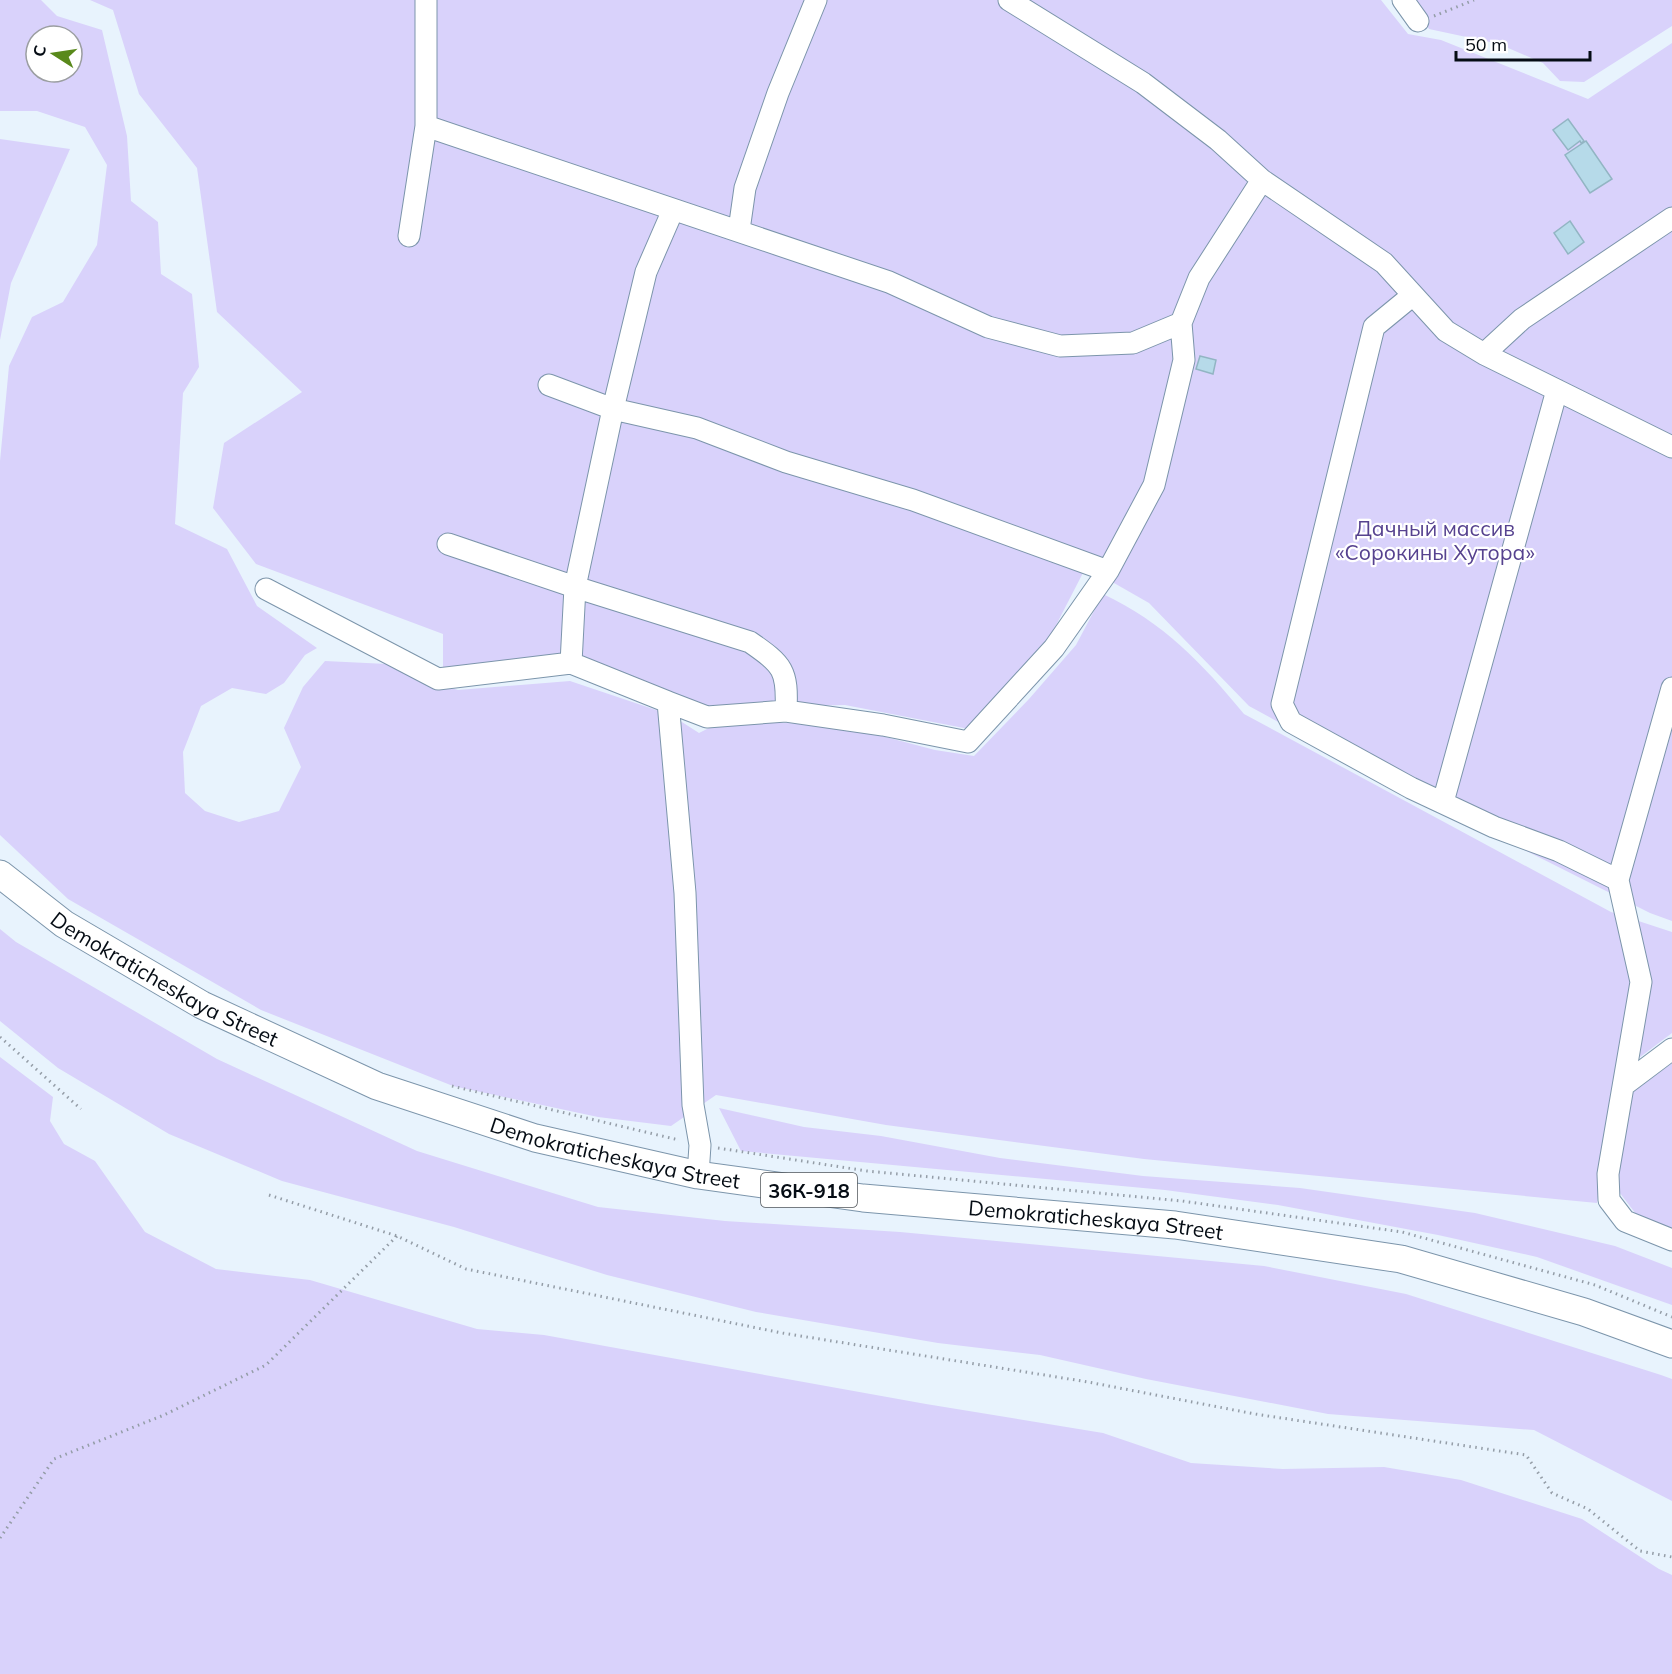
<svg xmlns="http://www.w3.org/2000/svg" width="1672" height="1674" font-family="Mulish,sans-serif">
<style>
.green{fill:#d9d2fb;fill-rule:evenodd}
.building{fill:#b6dae9;stroke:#92b5c3;stroke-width:1.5}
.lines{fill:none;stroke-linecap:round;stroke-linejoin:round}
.minor-casing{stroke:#7c95ab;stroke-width:23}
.major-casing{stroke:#7c95ab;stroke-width:29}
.path{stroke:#949da7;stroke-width:3;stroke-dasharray:1.5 4.5;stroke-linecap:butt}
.minor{stroke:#fff;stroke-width:21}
.major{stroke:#fff;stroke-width:27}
.labels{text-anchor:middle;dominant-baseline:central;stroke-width:4.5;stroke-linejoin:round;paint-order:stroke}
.shield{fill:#fff;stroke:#50555a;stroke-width:1.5}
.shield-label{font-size:20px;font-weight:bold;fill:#050c14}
.park-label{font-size:21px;fill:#56428f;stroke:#fff}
.street-label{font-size:21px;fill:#050c14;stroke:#fff}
</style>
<rect width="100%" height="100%" fill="#e8f3fd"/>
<path class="green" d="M0,0h41l16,16 45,14 25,106 4,65 27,21 3,52 31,20 7,73 -16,26 -8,131 52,25 30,57 60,42 -12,7 -21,28 -18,11 -34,-6 -31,18 -18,46 2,41 20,18 34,11 40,-11 22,-44 -17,-39 19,-41 22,-26 62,3 35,15 36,11 112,-9 101,34 28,18 26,-13 119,6 91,24 39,6 55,-57 47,-54 27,-51c60,28 100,70 141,120l367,198 61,20v101l-57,43 -18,127 -453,-44 -258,-34 -170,-30 -45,31 -73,-9 -145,-31 -192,-76 -193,-111 -68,-64v-374l9,-95 23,-49 31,-15 34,-57 10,-80 -22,-38 -48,-16h-37zM36,36h36v36h-36z
M90,0h1291l27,34 33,6 147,59 84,-56v878l-22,-8 -265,-133 -136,-74 -100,-103 -63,-36 -35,68 -82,94 -124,-24 -143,3 -132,-53 -127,17v-38l-187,-70 -43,-56 11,-65 78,-51 -85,-80 -20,-144 -58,-74 -26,-84z
M1412,0h260v26l-88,56 -24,-1 -17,-18 -44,-19 -70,-15z
M0,139l70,10 -59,134 -11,57z
M0,929l16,13 201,117 200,92 181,56 127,14 175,11 364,34 142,28 255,81 11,4v122l-138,-71 -206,-16 -182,-35 -106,-24 -102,-12 -182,-31 -149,-37 -153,-48 -172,-46 -113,-47 -111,-66 -58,-47z
M0,1057l53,40 -3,24 14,23 31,17 50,71 71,37 94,11 167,49 67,6 382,69 177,29 88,30 92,6 101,-2 77,13 121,39 77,50 13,6v99h-1672z
M1672,1063v167l-36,-16 -23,-30 19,-91z
M719,1108l85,19 77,9 119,22 143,18 157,12 175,25 140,33 57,22v37l-135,-48 -99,-22 -160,-30 -113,-15 -424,-39z"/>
<path class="building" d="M1568,119l16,22 -3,2 -1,-2 -12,9 -15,-20z
M1586,141l26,38 -22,14 -25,-38z
M1570,221l14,21 -16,12 -14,-21z
M1200,356l16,4 -3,14 -17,-5z"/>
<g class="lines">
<g class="minor-casing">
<path id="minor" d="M1009,0l134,83 75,57 44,40 122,83 62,68 38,23 188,93
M1403,0l15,21
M426,126l463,156 99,45 72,19 73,-3 48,-20 18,-45 63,-98
M739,230l6,-42 33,-95 38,-93
M409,236l17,-110v-126
M1413,295l-39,32 -92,377 9,18 120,66 83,39 65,24 59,29 23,102 -33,192 1,26 16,21 47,19
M1484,354l38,-35 150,-101
M549,385l64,24 84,19 89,34 127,38 195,71 46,-86 30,-125 -3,-37
M448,544l127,43 175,55c33,23 38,28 36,69l97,14 85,17 86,-94 54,-77
M266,589l172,90 133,-16 97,39
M571,663l4,-76 38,-178 33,-137 27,-62
M1443,802l114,-412
M1618,880l54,-192
M1624,1085l48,-36
M698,1175l2,-30 -7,-40 -8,-212 -17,-191 39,15 79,-6"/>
</g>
<g class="major-casing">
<g id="major">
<path id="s1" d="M0,874l64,50 138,81 175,81 158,52 163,37 165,23 312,27 226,34 183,53 88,32"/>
</g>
</g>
<path class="path" d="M1434,16l40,-16
M0,1037l81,72
M452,1086l227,54
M718,1148l149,23 315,30 220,31 193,53 77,32
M269,1195l128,41 69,33 316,64 306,49 167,32 271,41 26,38 36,16 52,42 32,6
M0,1538l54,-79 110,-44 102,-50 131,-129"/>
<use href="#minor" class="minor"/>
<use href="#major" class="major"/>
</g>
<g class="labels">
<rect class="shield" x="761" y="1173" width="96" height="34" rx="4.5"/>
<g class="shield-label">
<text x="809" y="1190">36К-918</text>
</g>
<g class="park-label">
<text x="1435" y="528">Дачный массив<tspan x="1435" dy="24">«Сорокины Хутора»</tspan></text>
</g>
<g class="street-label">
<text stroke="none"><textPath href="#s1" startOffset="196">Demokraticheskaya Street</textPath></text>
<text stroke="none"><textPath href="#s1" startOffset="682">Demokraticheskaya Street</textPath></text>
<text stroke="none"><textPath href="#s1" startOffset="1168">Demokraticheskaya Street</textPath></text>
</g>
</g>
<g transform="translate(54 54) rotate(282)"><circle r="28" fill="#ffffff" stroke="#9b9ea1" stroke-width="1.5"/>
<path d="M0-4.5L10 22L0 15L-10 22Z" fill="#59891b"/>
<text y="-9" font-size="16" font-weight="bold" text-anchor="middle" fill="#050c14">С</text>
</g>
<path d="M1456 51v9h134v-9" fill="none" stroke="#050c14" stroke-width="3"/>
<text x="1465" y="51" font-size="18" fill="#050c14" stroke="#ffffff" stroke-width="4.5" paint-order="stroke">50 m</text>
</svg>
